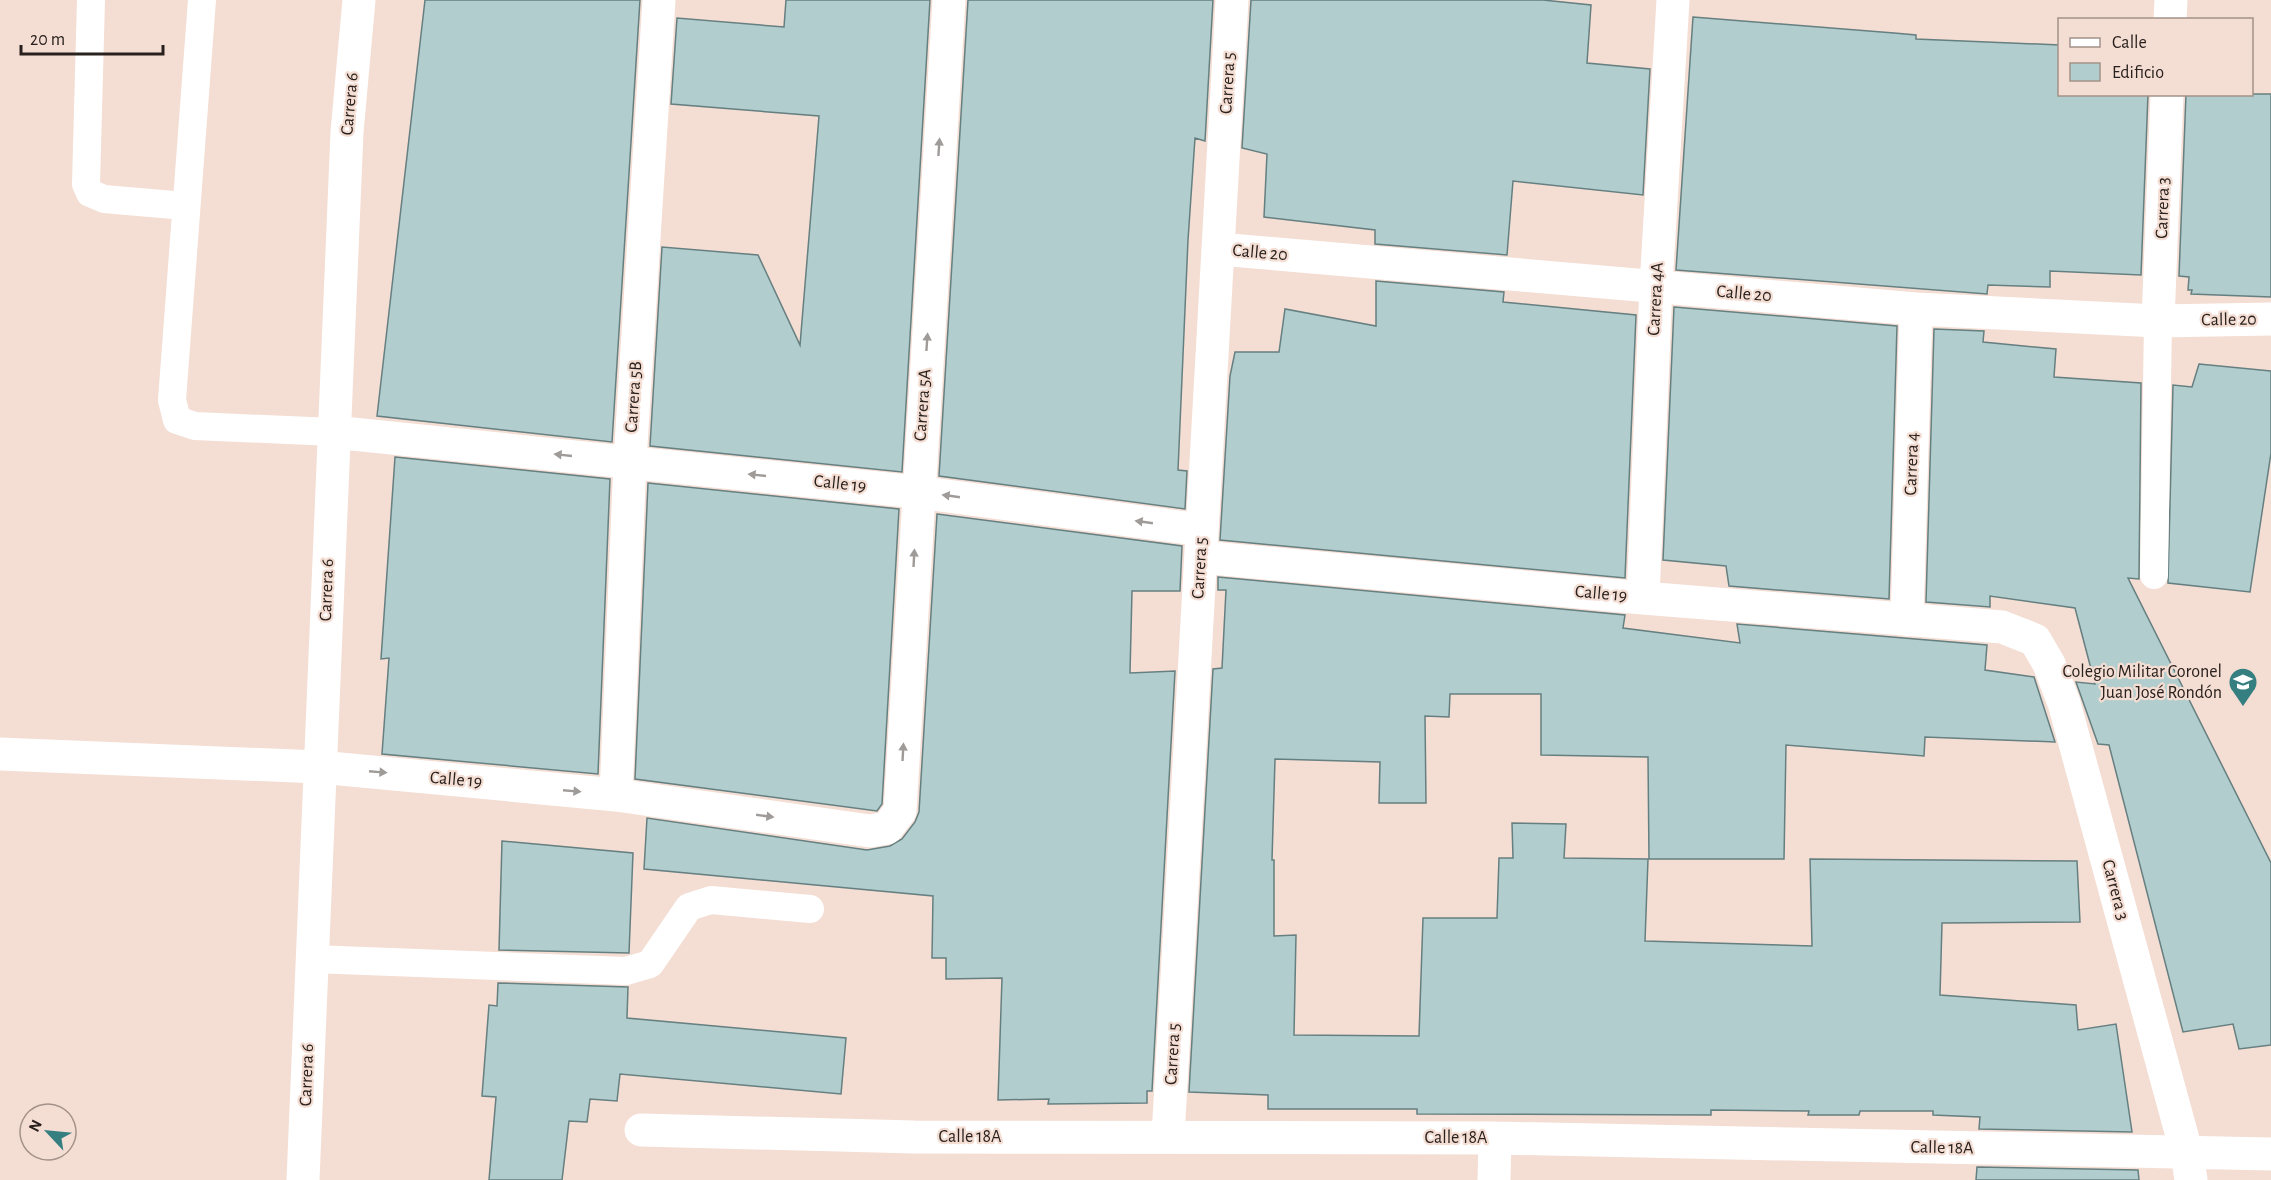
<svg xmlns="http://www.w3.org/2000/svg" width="2271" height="1180" font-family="'Alegreya Sans',sans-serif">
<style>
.building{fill:#b2cdcd;stroke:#667f80;stroke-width:1.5}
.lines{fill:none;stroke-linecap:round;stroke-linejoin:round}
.lane{stroke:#fff;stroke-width:28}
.street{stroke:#fff;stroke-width:33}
.oneway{fill:#9f9b99}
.labels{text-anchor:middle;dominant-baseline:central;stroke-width:4.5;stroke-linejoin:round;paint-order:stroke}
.street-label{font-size:18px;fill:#29211d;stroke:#f4ddd3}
.poi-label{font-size:18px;fill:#29211d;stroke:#f4ddd3;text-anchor:end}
</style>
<rect width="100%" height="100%" fill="#f4ddd3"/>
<path class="building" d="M425,0h215l-28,442 -235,-26z
M786,0h144l-28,472 -252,-26 12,-199 96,8 42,90 19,-229 -148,-12 6,-86 107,9z
M968,0h245l-8,141 -10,-3 -7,102 -10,230 9,1 -2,38 -246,-33z
M1251,0h292l48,5 -4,58 63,6 -7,126 -130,-14 -6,74 -132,-11v-14l-111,-13 3,-63 -25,-6z
M1693,17l201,16 22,2v4l144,6v49h88l-7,181 -91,-4v16l-62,-2 -1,9 -311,-24z
M2186,94h85v203l-80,-3 1,-4h-4l1,-13 -10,-1z
M1376,281l128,11 -1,10 133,13 -11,263 -405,-38 10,-164 5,-24h44l6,-43 91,17z
M1674,307l223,19 -8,273 -160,-13 -3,-20 -63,-6z
M1934,329l50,2 -1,11 73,7 -2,28 87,6 -2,196 -11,-1 143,285v182l-32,4 -6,-25 -50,8 -74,-287 -11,-1 -22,-62 19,2 -20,-76 -85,-12v11l-64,-5z
M2199,364l72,7v82l-21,139 -82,-9 5,-198 19,2z
M395,457l215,22 -12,295 -216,-20 7,-96 -8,1z
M648,483l251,26 -17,295 -5,7 -242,-32z
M937,514l245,32 -2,45h-48l-2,82 45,-2 -23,420h-5v12l-99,1 1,-5 -51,1 4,-122 -56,1v-21h-14l1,-62 -289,-27 3,-51 220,32 23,-4 12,-7 13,-17 4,-10z
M1218,577l407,38 -2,13 117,15 -3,-19 250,21 -2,25 49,7 21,65 -130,-5 -1,19 -138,-11 -2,114h-135l-1,-102 -107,-2v-61h-91l-1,23 -24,-1 1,87h-47l1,-41 -105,-3 -3,101h2v76l22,-1 -2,100 125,1 4,-118h74l2,-60h14l-1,-35 54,1 -2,34 84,1 -3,82 167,5 -2,-87 267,2 3,61 -138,1 -2,72 136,10 2,25 38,-6 16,108 -153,-3 1,-12 -47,-2v-4h-73l-1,4h-51l1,-4 -98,-1v5l-294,-1v-5h-149v-14l-79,-3 24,-423 9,-1 4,-78h-8z
M502,841l131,12 -4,100 -130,-3z
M498,983l130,4 -1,31 219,20 -5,56 -221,-20 -3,27 -27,-2 -3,23 -18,-1 -7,59h-73l7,-83 -14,-1 7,-91 8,1z
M1977,1167l161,3 1,10h-163z"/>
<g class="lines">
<path class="lane" d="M91,0l-5,184 4,9 14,6 81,7
M202,0l-30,400 5,20 18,6 138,6
M2154,575l4,-254
M312,959l314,12 24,-7 39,-57 22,-7 99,9"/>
<path class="street" d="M2170,20l1,-20
M1219,249l697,60 242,12 113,-2
M2158,321l9,-227
M333,432l584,60 285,38
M1201,557l442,41 359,29 33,13 14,24 15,39 123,451 4,26
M1643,598l13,-312 17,-286
M1907,620l9,-311
M0,754l319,13 297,28 254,36 17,-3 13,-17 49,-811
M616,795l14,-334 29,-461
M641,1130l273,7 581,1 776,16
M1168,1137l64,-1137
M303,1180l44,-1048 12,-132
M1494,1180l1,-42"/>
</g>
<defs><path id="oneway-solid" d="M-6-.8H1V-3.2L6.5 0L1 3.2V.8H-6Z" transform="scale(1.5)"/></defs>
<g class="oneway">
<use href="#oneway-solid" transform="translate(939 147) rotate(-86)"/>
<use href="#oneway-solid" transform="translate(927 342) rotate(-86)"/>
<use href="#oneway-solid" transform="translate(563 455) rotate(-174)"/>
<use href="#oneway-solid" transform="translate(757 475) rotate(-174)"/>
<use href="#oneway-solid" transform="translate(951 496) rotate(-172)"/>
<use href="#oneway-solid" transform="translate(1144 522) rotate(-172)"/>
<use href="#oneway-solid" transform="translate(914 558) rotate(-87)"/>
<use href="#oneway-solid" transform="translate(903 752) rotate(-87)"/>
<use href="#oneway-solid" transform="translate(378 772) rotate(5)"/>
<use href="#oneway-solid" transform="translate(572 791) rotate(5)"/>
<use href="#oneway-solid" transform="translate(765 816) rotate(8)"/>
</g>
<defs>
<g id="school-pin" transform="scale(1.5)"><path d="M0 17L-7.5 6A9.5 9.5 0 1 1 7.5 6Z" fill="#367f81" stroke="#f4ddd3"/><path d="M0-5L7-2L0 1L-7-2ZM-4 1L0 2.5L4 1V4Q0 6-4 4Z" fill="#fff"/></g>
</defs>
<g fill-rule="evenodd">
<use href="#school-pin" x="2243" y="682"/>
</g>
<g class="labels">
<g class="street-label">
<text transform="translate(1228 83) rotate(-87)">Carrera 5</text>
<text transform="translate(350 104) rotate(-85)">Carrera 6</text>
<text transform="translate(2163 208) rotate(-88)">Carrera 3</text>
<text transform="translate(1260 253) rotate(5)">Calle 20</text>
<text transform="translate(1744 294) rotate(5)">Calle 20</text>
<text transform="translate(1656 299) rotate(-87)">Carrera 4A</text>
<text transform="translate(2229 320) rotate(-1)">Calle 20</text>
<text transform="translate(634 397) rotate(-86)">Carrera 5B</text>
<text transform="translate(923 405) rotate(-86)">Carrera 5A</text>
<text transform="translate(1912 464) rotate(-88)">Carrera 4</text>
<text transform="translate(840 484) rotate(6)">Calle 19</text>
<text transform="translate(1200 568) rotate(-87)">Carrera 5</text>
<text transform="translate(327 590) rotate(-88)">Carrera 6</text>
<text transform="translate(1601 594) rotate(5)">Calle 19</text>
<text transform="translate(456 780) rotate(5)">Calle 19</text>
<text transform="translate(2115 890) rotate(75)">Carrera 3</text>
<text transform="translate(1173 1054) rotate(-87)">Carrera 5</text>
<text transform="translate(307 1075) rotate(-88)">Carrera 6</text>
<text x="970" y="1137">Calle 18A</text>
<text x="1456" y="1138">Calle 18A</text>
<text transform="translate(1942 1148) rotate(1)">Calle 18A</text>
</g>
<g class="poi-label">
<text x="2222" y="672">Colegio Militar Coronel<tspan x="2222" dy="21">Juan José Rondón</tspan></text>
</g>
</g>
<rect x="2058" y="18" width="195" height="78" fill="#f4ddd3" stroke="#a3928a" stroke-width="1.5"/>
<rect x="2070" y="38" width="30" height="9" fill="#ffffff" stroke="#a3928a" stroke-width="1.5"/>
<text x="2112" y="48" font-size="18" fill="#29211d">Calle</text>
<rect x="2070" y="63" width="30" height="18" fill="#b2cdcd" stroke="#a3928a" stroke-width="1.5"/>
<text x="2112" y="78" font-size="18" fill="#29211d">Edificio</text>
<g transform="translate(48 1132) rotate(296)"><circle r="28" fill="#f4ddd3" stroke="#a3928a" stroke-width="1.5"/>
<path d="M0-4.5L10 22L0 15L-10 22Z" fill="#367f81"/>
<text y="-9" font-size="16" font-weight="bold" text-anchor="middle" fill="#29211d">N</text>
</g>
<path d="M21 45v9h142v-9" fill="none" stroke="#29211d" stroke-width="3"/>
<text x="30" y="45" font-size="18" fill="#29211d" stroke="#f4ddd3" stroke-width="4.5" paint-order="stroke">20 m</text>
</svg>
